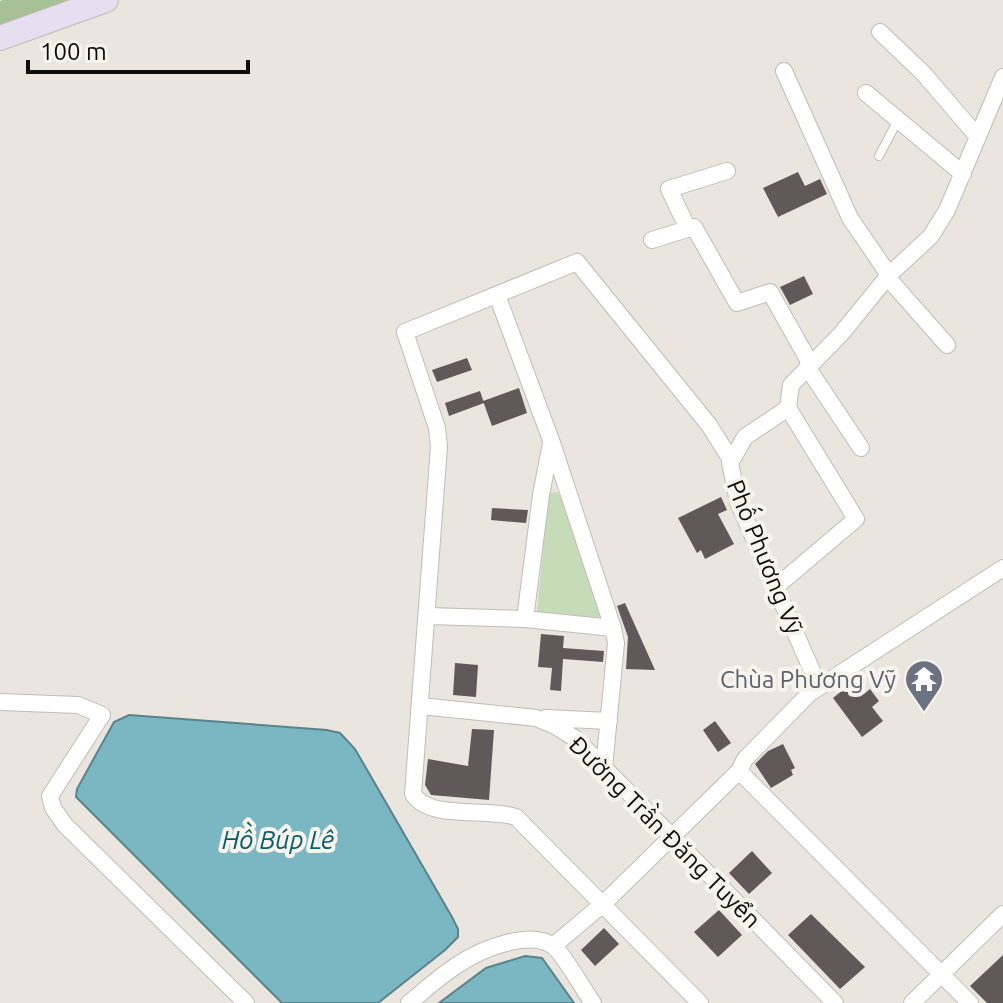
<svg xmlns="http://www.w3.org/2000/svg" width="1003" height="1003" font-family="Ubuntu,sans-serif">
<style>
.green{fill:#c6dcb8}
.forest{fill:#a7c096}
.water{fill:#7bb6c3;stroke:#5a838c;stroke-width:2}
.building{fill:#615959}
.lines{fill:none;stroke-linecap:round;stroke-linejoin:round}
.service-casing{stroke:#c0bcb6;stroke-width:10}
.minor-casing{stroke:#c0bcb6;stroke-width:18}
.secondary-casing{stroke:#c0bcb6;stroke-width:26}
.service{stroke:#fff;stroke-width:8}
.minor{stroke:#fff;stroke-width:16}
.secondary{stroke:#e6def1;stroke-width:24}
.labels{text-anchor:middle;dominant-baseline:central;stroke-width:8;stroke-linejoin:round;paint-order:stroke}
.street-label{font-size:24px;fill:#0e0d0b;stroke:#f7f4ed}
.worship-label{font-size:24px;fill:#5b616d;stroke:#f7f4ed;text-anchor:end}
.water-label{font-size:26px;font-style:italic;fill:#085d6c;stroke:#f7f4ed}
</style>
<rect width="100%" height="100%" fill="#eae6df"/>
<path class="green" d="M557,492l5,6 39,116 -3,4 -60,-4 -1,-3 11,-111 3,-7z"/>
<path class="forest" d="M3,0h77l-80,30v-29z"/>
<path class="water" d="M129,715l198,15 13,3 15,16 97,168 6,12v8l-13,13 -67,53h-96l-206,-206 1,-8 37,-67z
M525,956l17,2 32,45h-135l47,-35z"/>
<path class="building" d="M798,172l7,14 15,-7 7,15 -49,23 -15,-29z
M804,276l9,18 -23,11 -10,-18z
M467,358l5,12 -35,12 -5,-12z
M519,388l8,25 -35,13 -9,-25z
M480,391l4,12 -35,13 -4,-13z
M721,497l6,13 -9,4 16,30 -29,15 -4,-9 -4,3 -19,-35z
M492,508l36,2 -2,13 -35,-3z
M625,603l30,67 -29,-1 2,-32 -11,-31z
M541,634l23,2 -1,12 41,3 -1,11 -40,-3 -2,32 -11,-1 2,-22 -14,-1z
M455,663l23,2 -2,32 -23,-2z
M854,681l10,13 6,-5 9,12 -7,6 11,14 -21,16 -29,-39z
M715,721l16,22 -13,9 -15,-22z
M472,729l22,1 -5,70 -58,-5 -6,-10 3,-26 40,7z
M783,744l12,24 -4,2 2,5 -22,13 -16,-24 13,-13z
M752,851l20,22 -23,21 -20,-21z
M719,910l23,25 -24,22 -24,-25z
M811,914l54,53 -25,22 -52,-54z
M604,928l15,16 -24,22 -14,-16z
M1003,955v48h-16l-17,-17z"/>
<g class="lines">
<g class="service-casing">
<path id="service" d="M879,156l20,-38"/>
</g>
<g class="minor-casing">
<path id="minor" d="M880,32l43,41 55,64
M784,71l66,147 39,57
M866,93l97,81
M688,229l-19,-40 58,-18
M652,240l42,-13 43,76 33,-11 40,71
M887,277l60,68
M497,295l54,145 62,188 3,15 -12,125
M807,367l54,81
M777,586l79,-67 -68,-111
M428,616l97,3 88,9
M525,619l16,-124 10,-52
M810,693l193,-125
M0,702l78,3 24,10 -52,81 3,12 12,17 181,178
M421,706l115,12 19,8 21,13 259,264
M546,718l63,3
M739,771l231,232
M553,946l50,-42 136,-133 6,-12 65,-66 3,-20 -75,-171 -8,-39 15,-26 43,-29 3,-23 50,-51 48,-59 42,-39 16,-26 56,-133
M409,1003c16,-13 32,-28 50,-39 21,-14 70,-35 94,-18 10,7 31,45 40,57
M700,1003l-184,-186c-29,-10 -86,4 -103,-23l26,-348 -2,-18 -32,-96 172,-70 132,163 22,35
M912,1003l91,-89"/>
</g>
<g class="secondary-casing">
<path id="secondary" d="M0,38l106,-38"/>
</g>
<use href="#service" class="service"/>
<use href="#minor" class="minor"/>
<use href="#secondary" class="secondary"/>
</g>
<defs>
<g id="temple-pin" transform="scale(2)"><path d="M0 17L-7.5 6A9.5 9.5 0 1 1 7.5 6Z" fill="#6b7280" stroke="#f7f4ed"/><path d="M0-6L5-2H3V0L6.5 2.5H4V6H1.5V3h-3V6H-4V2.5H-6.5L-3 0V-2H-5Z" fill="#fff"/></g>
</defs>
<g fill-rule="evenodd">
<use href="#temple-pin" x="924" y="679"/>
</g>
<g class="labels">
<g class="street-label">
<text transform="translate(765 557) rotate(68)">Phố Phương Vỹ</text>
<text transform="translate(665 832) rotate(45)">Đường Trần Đăng Tuyển</text>
</g>
<g class="worship-label">
<text x="896" y="679">Chùa Phương Vỹ</text>
</g>
<g class="water-label">
<text x="278" y="839">Hồ Búp Lê</text>
</g>
</g>
<path d="M28 60v12h220v-12" fill="none" stroke="#0e0d0b" stroke-width="4"/>
<text x="40" y="60" font-size="24" fill="#0e0d0b" stroke="#f7f4ed" stroke-width="6" paint-order="stroke">100 m</text>
</svg>
